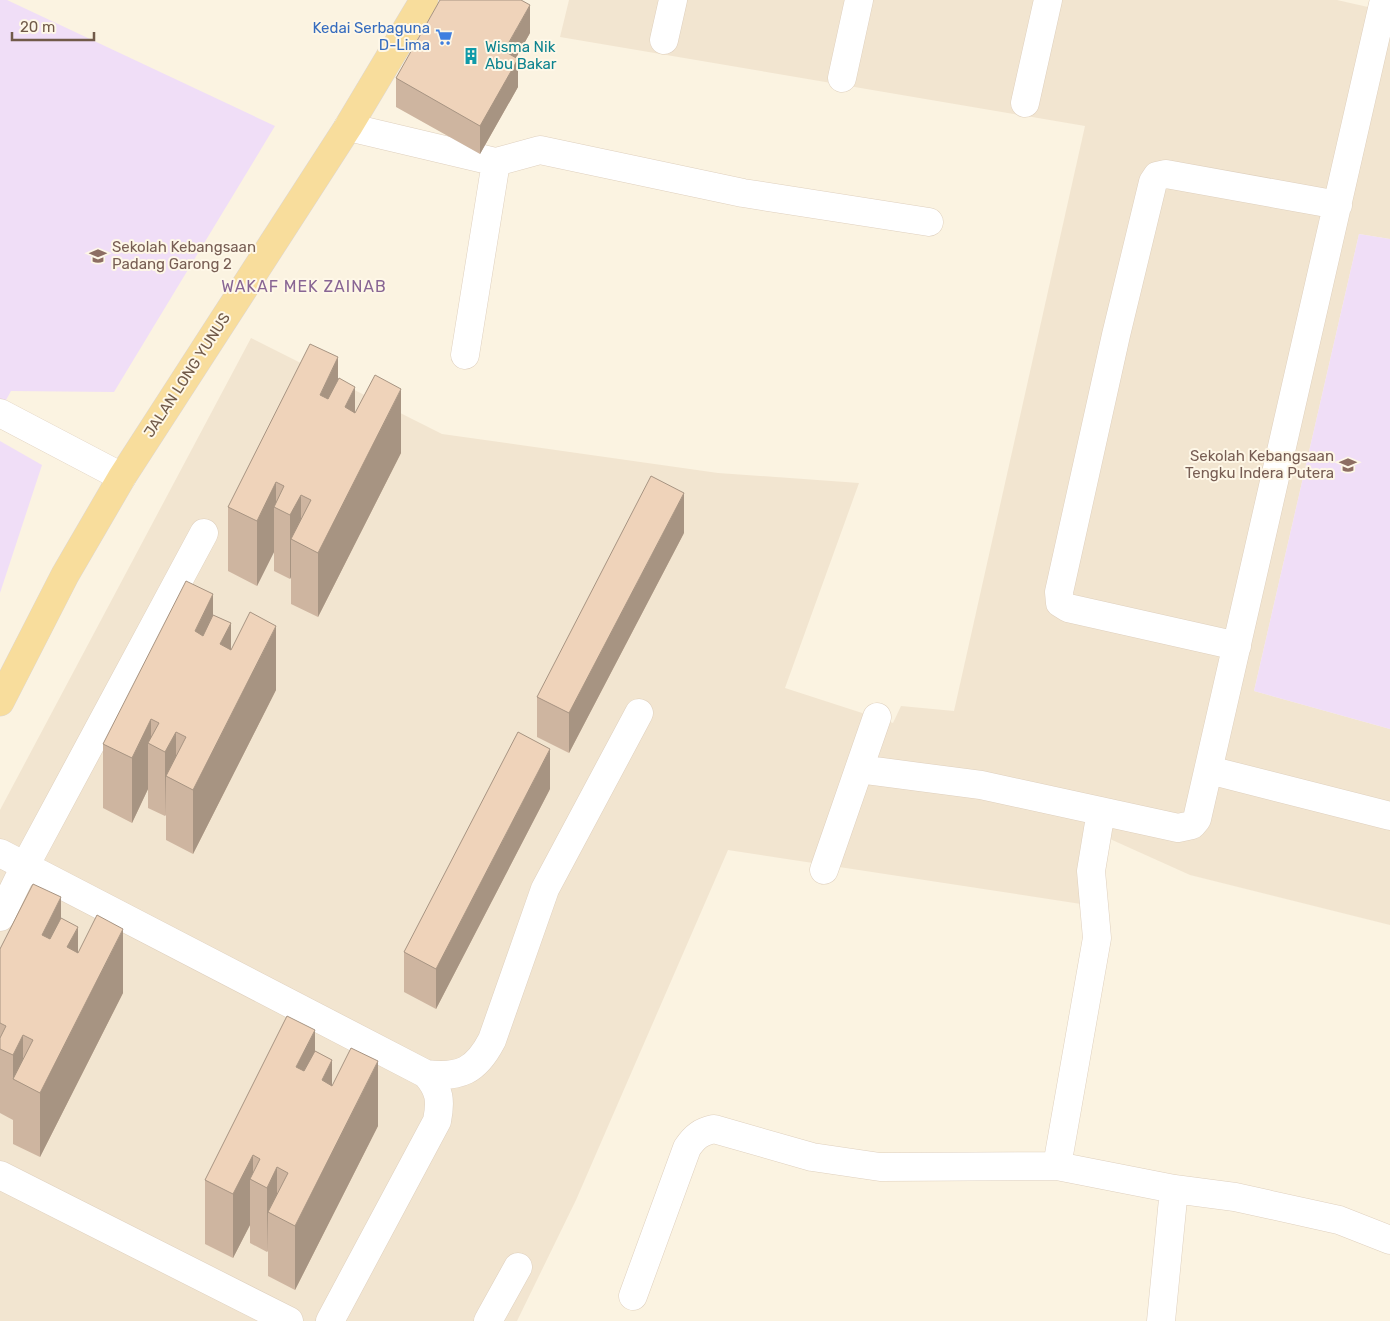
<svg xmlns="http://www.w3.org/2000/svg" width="1390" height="1321" font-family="Rubik,sans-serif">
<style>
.residential{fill:#f2e5d0}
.education{fill:#f0def7}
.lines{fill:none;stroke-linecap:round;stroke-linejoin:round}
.minor-casing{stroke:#dfd0be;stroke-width:29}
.major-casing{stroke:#ddd7d3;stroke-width:29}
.minor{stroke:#fff;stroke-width:28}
.major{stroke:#f8dd9c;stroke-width:28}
.wall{fill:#ceb5a0}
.shaded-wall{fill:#a79482}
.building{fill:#efd3ba;stroke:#a79482}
.labels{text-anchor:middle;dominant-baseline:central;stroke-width:4;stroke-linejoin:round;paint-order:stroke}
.shop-label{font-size:15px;fill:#366cbe;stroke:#fef7e7;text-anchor:end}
.culture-label{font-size:15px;fill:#0d838f;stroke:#fef7e7;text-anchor:start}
.education-label{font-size:15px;fill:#785e54;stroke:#fef7e7;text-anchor:start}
.street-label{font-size:15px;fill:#715a49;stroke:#fef7e7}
.neighbourhood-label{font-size:16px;letter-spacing:1px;fill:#886594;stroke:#fef7e7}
</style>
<rect width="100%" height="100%" fill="#fbf3e1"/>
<path class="residential" d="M569,0h768l53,12v227l-31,-5 -105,457 136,38v196l-200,-50 -100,-45 -9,74 -353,-54 -152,350 -59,121h-517v-511l251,-472 191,96 276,39 141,10 -74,205 108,35 8,-17 53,5 131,-585 -525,-89z"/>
<path class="education" d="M0,0h7l268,126 -161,266 -103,-1 -11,20z
M1359,234l31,5v490l-136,-38z
M0,441l42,24 -42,128z"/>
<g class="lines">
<g class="minor-casing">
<path id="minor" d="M664,40l9,-40
M842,78l17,-78
M1025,103l23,-103
M348,127l148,35 44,-12 203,43 186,29
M465,355l31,-193
M0,413l122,64
M1237,646l-169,-38 -8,-5 -1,-11 57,-257 37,-153 4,-6 9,-2 172,31
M859,769l122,16 197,43 14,-3 5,-6 187,-819
M1209,770l181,46
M0,853l426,221c14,16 15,27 11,47l-107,200
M824,870l53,-153
M0,917l25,-51 179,-333
M426,1074c34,4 50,-3 66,-34l53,-151 94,-176
M1057,1166l40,-228 -6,-67 10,-60
M0,1175l289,146
M633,1296l54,-148c8,-12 14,-16 27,-19l98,28 68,10 177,-1 117,23 61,8 104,23 51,20
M488,1321l30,-54
M1161,1321l13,-132"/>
</g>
<g class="major-casing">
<path id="major" d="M0,702l65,-127 57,-98 226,-350 76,-127"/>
</g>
<use href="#minor" class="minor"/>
<use href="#major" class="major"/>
</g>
<path class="wall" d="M530,33l-14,25 2,29 -38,67 -84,-47v-29z
M338,379l17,34 46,40 -83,164 -27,-13v-27l-1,2 -16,-8v-19l-17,34 -29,-15v-64z
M684,533l-115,220 -32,-16v-40z
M213,615l18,8v27l45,40 -83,164 -27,-14v-25l-1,1 -17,-8v-19l-16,34 -29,-15v-64z
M550,789l-114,220 -32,-17v-40z
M61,918l17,35 45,40 -83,164 -27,-13v-25v1l-13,-7v-164z
M315,1051l17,9v26l46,40 -83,164 -27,-14v-25l-1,1 -17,-9v-18l-17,33 -28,-14v-64z"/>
<path class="shaded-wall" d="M530,5v28l-26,46v-28z
M518,59v28l-38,67v-28z
M338,357v65l-18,-27z
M355,387v64l-10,-44z
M401,389v64l-83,164v-64z
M276,482v26l-2,-1v45l-17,34v-65z
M684,493v40l-115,220v-40z
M301,495v49l-10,-5v38l-1,2v-64z
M213,594v65l-18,-28z
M231,623v65l-11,-44z
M276,626v64l-83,164v-64z
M151,719v26l-3,-2v46l-16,34v-65z
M176,732v49l-10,-5 -1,40v-64z
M550,749v40l-114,220v-40z
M61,897v65l-19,-27z
M78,927v64l-11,-44z
M123,929v64l-83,164v-64z
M315,1030v65l-19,-28z
M23,1035v49l-10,-5v41v-65z
M332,1060v64l-10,-44z
M378,1061v65l-83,164v-64z
M253,1155v26l-3,-2v46l-17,33v-64z
M277,1167v50l-9,-5 -1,40v-64z"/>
<path class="building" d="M440,0h81l9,5 -26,46 14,8 -38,67 -84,-48z
M310,344l28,13 -18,38 8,4 11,-21 16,9 -10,20 10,6 20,-38 26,14 -83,164 -27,-14 20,-39 -10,-5 -11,20 -16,-8 10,-21 -8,-4 -19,39 -29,-14z
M651,476l33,17 -115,220 -32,-16z
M186,581l27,13 -18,37 8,5 10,-21 18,8 -11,21 11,6 19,-38 26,14 -83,164 -27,-14 20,-39 -10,-5 -11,20 -17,-9 11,-20 -8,-4 -19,39 -29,-14z
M518,732l32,17 -114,220 -32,-17z
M33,884l28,13 -19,38 8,4 11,-21 17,9 -11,20 11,6 19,-38 26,14 -83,164 -27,-14 20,-39 -10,-5 -10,20 -13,-6v-11l6,-12 -6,-3v-74z
M287,1016l28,14 -19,37 8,4 11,-20 17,9 -10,20 10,6 19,-38 27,13 -83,165 -27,-14 20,-39 -11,-6 -10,21 -17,-9 10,-20 -7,-4 -20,39 -28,-14z"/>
<defs>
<g id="supermarket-bare" transform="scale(1.35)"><path d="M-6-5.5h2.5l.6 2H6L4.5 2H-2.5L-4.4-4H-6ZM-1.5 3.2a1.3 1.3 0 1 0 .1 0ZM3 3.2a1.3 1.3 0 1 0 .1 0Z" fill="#3f7fe0" stroke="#fef7e7" stroke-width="2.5" paint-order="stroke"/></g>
<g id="building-bare" transform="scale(1.35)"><path d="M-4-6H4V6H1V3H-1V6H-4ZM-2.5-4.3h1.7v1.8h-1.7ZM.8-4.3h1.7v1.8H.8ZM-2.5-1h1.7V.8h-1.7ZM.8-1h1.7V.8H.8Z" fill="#0f9aa8" stroke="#fef7e7" stroke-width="2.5" paint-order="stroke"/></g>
<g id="school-bare" transform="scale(1.35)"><path d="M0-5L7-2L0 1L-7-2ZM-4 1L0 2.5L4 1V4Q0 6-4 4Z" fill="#8d6e63" stroke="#fef7e7" stroke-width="2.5" paint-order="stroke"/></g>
</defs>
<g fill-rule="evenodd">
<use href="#supermarket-bare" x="444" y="37"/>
<use href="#building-bare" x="471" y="56"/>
<use href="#school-bare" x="98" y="256"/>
<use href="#school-bare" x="1348" y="465"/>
</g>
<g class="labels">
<g class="shop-label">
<text x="430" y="28">Kedai Serbaguna<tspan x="430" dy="17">D-Lima</tspan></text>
</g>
<g class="culture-label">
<text x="485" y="47">Wisma Nik<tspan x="485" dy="17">Abu Bakar</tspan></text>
</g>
<g class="education-label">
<text x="112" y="247">Sekolah Kebangsaan<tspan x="112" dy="17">Padang Garong 2</tspan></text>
<text x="1334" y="456" text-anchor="end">Sekolah Kebangsaan<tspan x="1334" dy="17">Tengku Indera Putera</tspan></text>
</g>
<g class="street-label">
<text transform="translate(187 375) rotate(-57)">JALAN LONG YUNUS</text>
</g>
<g class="neighbourhood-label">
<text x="304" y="286">WAKAF MEK ZAINAB</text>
</g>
</g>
<path d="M12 32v8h82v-8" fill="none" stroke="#715a49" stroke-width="2.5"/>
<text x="20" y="32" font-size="15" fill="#715a49" stroke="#fef7e7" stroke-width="4" paint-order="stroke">20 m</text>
</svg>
